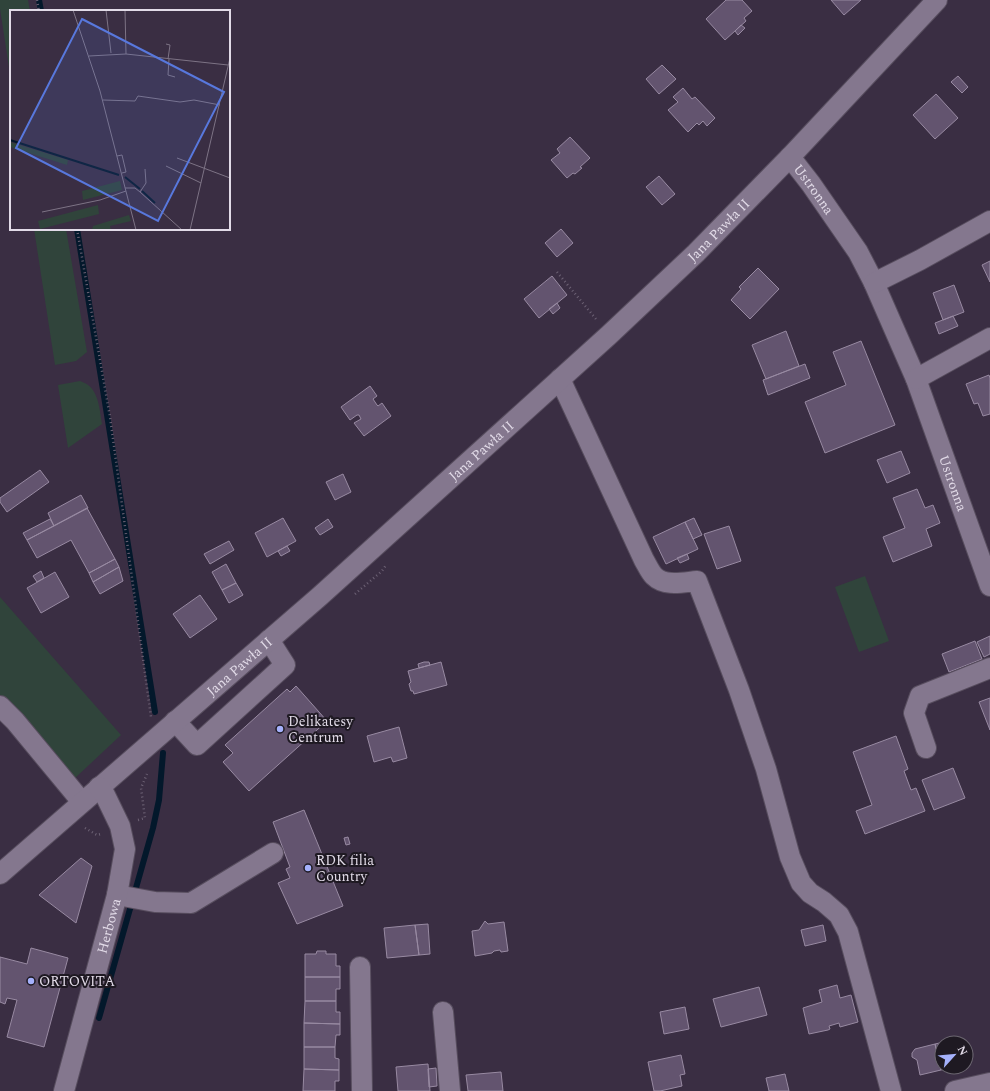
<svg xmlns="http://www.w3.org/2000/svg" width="990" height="1091" font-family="Spectral,serif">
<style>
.green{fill:#30443b}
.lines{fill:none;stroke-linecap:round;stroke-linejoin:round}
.stream{stroke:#03182b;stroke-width:6}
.building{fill:#63546f;stroke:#988aa2}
.minor-casing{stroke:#574d5e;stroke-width:22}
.path{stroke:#6d6275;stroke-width:2.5;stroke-dasharray:1 3;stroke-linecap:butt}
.minor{stroke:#84778e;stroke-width:20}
.poi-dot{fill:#a5b1fc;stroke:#1e1922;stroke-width:1.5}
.labels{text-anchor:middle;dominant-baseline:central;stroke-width:4;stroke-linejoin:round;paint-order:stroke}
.street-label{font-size:14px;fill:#e2dbe8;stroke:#1e1922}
.poi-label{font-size:14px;fill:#e2dbe8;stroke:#1e1922;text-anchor:start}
.inset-river{fill:none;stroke:#03182b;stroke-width:2}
.inset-road{fill:none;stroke:#7d7385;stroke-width:1}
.view{fill:#5878dd;fill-opacity:0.15;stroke:#5878dd;stroke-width:2}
.inset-edge{fill:none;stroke:#e2dbe8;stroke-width:2}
</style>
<rect width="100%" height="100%" fill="#3a2e43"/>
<path class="green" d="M0,0h28l2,11h-19v69l-11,-71z
M34,229h32l21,123 -11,9 -21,4z
M80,381c2,1 6,2 8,4 11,8 12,27 14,39l-34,24 -10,-63z
M865,576l24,65 -30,11 -24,-65z
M0,597l121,138 -47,44 -74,-84z"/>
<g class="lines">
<path class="stream" d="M39,0l2,11
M77,229l78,483
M99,1018l54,-190 6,-28 4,-47"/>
</g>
<path class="building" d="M726,0h16l10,11 -8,7 2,3 -21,19 -19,-21z
M831,0h30l-17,15z
M741,25l4,3 -7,7 -3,-4z
M662,65l14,14 -17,15 -13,-15z
M958,76l10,11 -6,6 -11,-11z
M683,88l9,11 3,-2 20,21 -8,8 -4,-5 -4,4 -2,-2 -9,9 -20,-22 10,-8 -5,-5z
M936,94l22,24 -23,21 -22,-24z
M570,137l20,21 -10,9 2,1 -7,6 -2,-1 -6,5 -16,-18 9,-7 -3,-4z
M659,176l16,18 -13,11 -16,-18z
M561,229l12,14 -16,14 -12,-14z
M990,261v21l-8,-17z
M758,268l21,21 -29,30 -19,-19 10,-11 -2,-2z
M552,276l15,19 -28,23 -15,-19z
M954,285l10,27 -21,8 -10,-27z
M557,303l3,5 -7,6 -4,-5z
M953,316l5,10 -19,8 -4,-11z
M786,331l13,35 -33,13 -14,-34z
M861,341l34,84 -70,28 -20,-51 41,-17 -13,-33z
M805,364l5,14 -42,17 -5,-15z
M989,375l1,3v36l-7,2 -5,-13 -4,1 -8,-20z
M370,386l7,10 -4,3 4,6 1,1 4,-3 9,13 -27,20 -10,-13 7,-4 -2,-4h-2l-7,5 -9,-13z
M901,451l9,22 -23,10 -10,-23z
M40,470l9,12 -42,30 -7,-10v-4z
M343,474l8,18 -16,8 -9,-18z
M917,489l8,19 8,-3 7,18 -14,6 6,17 -39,16 -10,-25 22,-9 -12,-30z
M81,495l7,13 -34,18 -6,-13z
M87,508l28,51 -26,14 -18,-33 -34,18 -10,-18z
M283,518l13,23 -29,16 -12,-24z
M694,518l8,17 -9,4 -8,-17z
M50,519l4,7 -27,14 -4,-7z
M328,519l5,8 -13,8 -5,-7z
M685,522l13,27 -32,15 -13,-27z
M729,526l12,35 -24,8 -13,-35z
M229,541l5,9 -24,14 -6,-10z
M287,546l3,5 -9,5 -3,-5z
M687,554l2,5 -9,4 -3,-5z
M115,559l4,8 -26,15 -4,-9z
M226,564l10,19 -14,7 -10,-18z
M119,567l4,14 -23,13 -7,-12z
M41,571l3,7 -7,4 -4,-6z
M55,572l14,25 -28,16 -14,-25z
M236,583l7,12 -14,8 -7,-13z
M200,595l17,24 -27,19 -17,-24z
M990,636v18l-6,3 -7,-15z
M975,641l7,18 -33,13 -7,-18z
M424,662h5l1,3 -11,3 -1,-4z
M441,662l6,23 -33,9 -1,-3h-2l-2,-7 2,-2 -3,-11z
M296,686l31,35 -78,70 -26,-29 10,-9 -8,-8 62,-56 3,3z
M990,698v32l-11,-28z
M399,727l8,31 -14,4 -2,-5 -17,5 -7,-26z
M896,736l12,33 -4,2 7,19 5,-2 9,23 -60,23 -9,-23 16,-6 -19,-53z
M953,768l12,30 -31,12 -12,-30z
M304,810l39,96 -46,18 -19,-41 12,-5 -4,-9 4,-2 -17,-45z
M348,837l2,7 -4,1 -2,-7z
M81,858l11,8 -16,57 -37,-28z
M485,921l3,3 16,-2 4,29 -7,1 -1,-2 -6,1 -2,2 -17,3 -3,-25 7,-1z
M428,924l2,30 -11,1 -4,-30z
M415,925l4,30 -32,3 -3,-30z
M823,925l3,16 -21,5 -4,-16z
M31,948l37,10 -24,89 -37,-10 10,-37 -10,-2 -2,6 -5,-2v-45l27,7z
M317,951h9v3h10v12h4v11h-35v-23h11z
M305,977h35v12h-4v12h-31z
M837,985l3,13 11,-3 7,27 -18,5 -1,-4 -10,3 1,3 -2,1 -19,4 -6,-26 19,-6 -3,-12z
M759,987l8,28 -46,12 -8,-28z
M305,1001h31v11h4v12l-36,-1z
M685,1007l4,22 -25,5 -4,-22z
M304,1023l36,1v11h-4l-1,12h-31z
M957,1039l3,4h-18v24h10l-11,3 -6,-26z
M935,1044l6,26 -21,5 -3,-15 -5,-3v-4l3,-4z
M304,1047h31v11l4,1v11l-35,-1z
M681,1055l4,19 -5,1 2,11 -22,5h-6l-6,-29z
M428,1064l2,27h-32l-2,-24z
M436,1068l1,18 -8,1 -1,-18z
M304,1069l35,1v11h-4v10h-32z
M501,1072l2,19h-35l-2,-16z
M785,1074l4,17h-20l-3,-13z"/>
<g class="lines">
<g class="minor-casing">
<g id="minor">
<path id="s1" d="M790,157l21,27 47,68 16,31 42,96 74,207"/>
<path d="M874,283l46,-23 70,-39"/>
<path d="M560,379l84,181c3,5 6,12 10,16 11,11 30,6 43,5l42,109 27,79 24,88 11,26 9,10 14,9 15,13 9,17 43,159"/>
<path d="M916,379l74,-41"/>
<path d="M0,706l15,15 67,81"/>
<path d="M175,721l22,24 88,-80 -16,-25"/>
<path d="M926,748l-12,-35 6,-17 70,-28"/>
<path id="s2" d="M0,874l320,-278 289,-261 87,-82 94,-96 147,-157"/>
<path d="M117,895l38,7 36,1 82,-50"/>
<path d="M360,967l2,124"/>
<path d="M443,1012l7,79"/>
<path id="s3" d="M64,1091l53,-196 8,-46 -5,-23 -15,-31 -6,-8"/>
<path d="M955,1091l35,-8"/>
</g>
</g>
<path class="path" d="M37,0l2,11
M77,229l33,188 41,300
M557,272l39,47
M355,594l27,-23 4,-6
M138,820l7,-2 -4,-30 6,-14
M85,828l12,7 4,-1"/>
<use href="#minor" class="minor"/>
</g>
<g class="poi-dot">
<circle cx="280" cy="729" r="4"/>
<circle cx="308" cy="868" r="4"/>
<circle cx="31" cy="981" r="4"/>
</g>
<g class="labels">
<g class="street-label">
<text stroke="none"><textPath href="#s1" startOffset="40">Ustronna</textPath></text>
<text stroke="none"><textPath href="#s2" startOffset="965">Jana Pawła II</textPath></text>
<text stroke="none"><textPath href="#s2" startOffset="641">Jana Pawła II</textPath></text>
<text stroke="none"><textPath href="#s1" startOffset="367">Ustronna</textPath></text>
<text stroke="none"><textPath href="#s2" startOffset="317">Jana Pawła II</textPath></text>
<text stroke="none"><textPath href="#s3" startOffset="171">Herbowa</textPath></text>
</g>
<g class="poi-label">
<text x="288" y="721">Delikatesy<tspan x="288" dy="16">Centrum</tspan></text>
<text x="316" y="860">RDK filia<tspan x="316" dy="16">Country</tspan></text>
<text x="39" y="981">ORTOVITA</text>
</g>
</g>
<g transform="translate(10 10)">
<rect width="220" height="220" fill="#3a2e43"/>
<path d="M0,132l58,18 -1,5 -57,-18zM110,171l2,9 -39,10 -1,-9zM88,195l1,9 -59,15 -2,-8zM119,205l2,6 -21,5 1,4h-19l1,-4z" fill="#30443b"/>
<path class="inset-river" d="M0,130l109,35M115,167l15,12M132,181l13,12"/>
<path class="inset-road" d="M63,0l27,81 36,139M96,0l5,43M115,0l1,44M156,34l4,1 -2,14M79,46l37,-2 102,11M159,49l-1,16 7,2M93,90l32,1 3,-5 42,6 14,-2 26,5M107,146l5,-1 4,17 -4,1M167,148l53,20M156,156l35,17M115,178h10l5,4 42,38M130,182l6,-9 -1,-14M32,202l58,-12 26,-9M180,220l40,-172"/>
<path class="view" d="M72,9l142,73 -66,129 -142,-73z"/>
<rect width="220" height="220" class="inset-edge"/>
</g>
<g transform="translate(954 1055) rotate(63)"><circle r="19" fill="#1e1922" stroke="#6c6771"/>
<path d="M0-3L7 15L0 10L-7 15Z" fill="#a5b1fc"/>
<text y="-6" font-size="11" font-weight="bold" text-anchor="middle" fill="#e2dbe8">N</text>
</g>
</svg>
